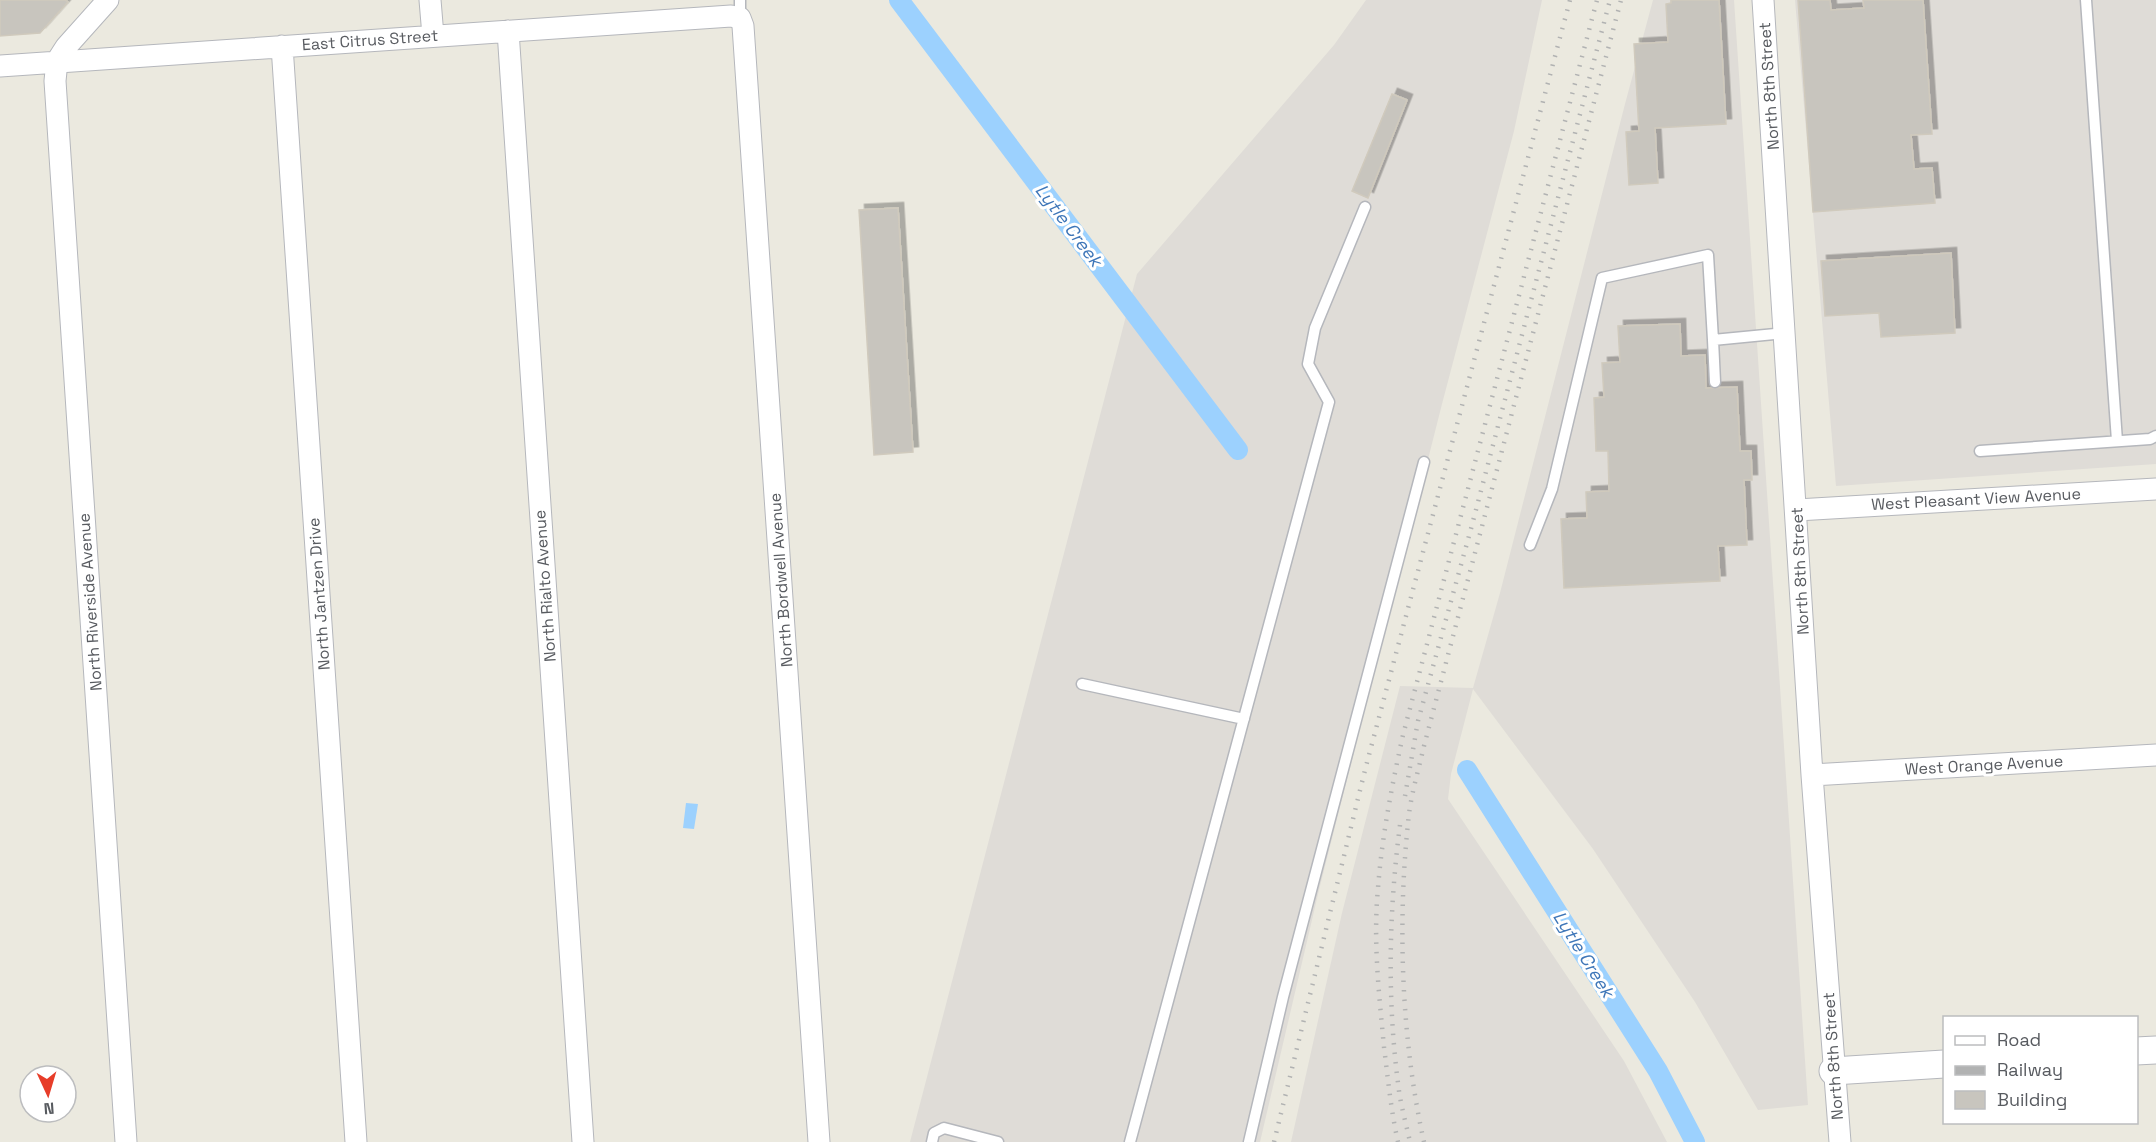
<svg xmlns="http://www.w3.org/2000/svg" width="2156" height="1142" font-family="'Space Grotesk',sans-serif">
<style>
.industrial{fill:#dfdcd7}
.water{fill:#9cd1fe}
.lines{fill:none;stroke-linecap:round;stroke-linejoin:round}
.canal{stroke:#9cd1fe;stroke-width:20}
.building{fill:#c8c5be;stroke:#d0cabd;stroke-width:1.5;filter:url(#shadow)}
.service-casing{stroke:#b5b7bc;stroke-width:13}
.minor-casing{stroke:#b5b7bc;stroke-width:23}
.tertiary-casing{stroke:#b5b7bc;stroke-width:29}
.service{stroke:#fff;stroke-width:10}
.minor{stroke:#fff;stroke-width:21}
.tertiary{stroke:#fff;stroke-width:27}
.rail{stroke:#b1b2b2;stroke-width:4.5;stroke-dasharray:1.5 8;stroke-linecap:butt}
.labels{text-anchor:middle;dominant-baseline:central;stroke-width:6;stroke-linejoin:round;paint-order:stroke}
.street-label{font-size:16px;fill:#585b60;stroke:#fff}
.water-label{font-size:18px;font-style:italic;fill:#3e76b8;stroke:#fff}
</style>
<defs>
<filter id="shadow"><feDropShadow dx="5.5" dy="-5.5" stdDeviation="0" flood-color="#0004"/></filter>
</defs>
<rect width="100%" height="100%" fill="#ebe9df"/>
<path class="industrial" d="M1366,0h176l-28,131 -72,273 -123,486 -59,252h-350l227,-868 197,-229z
M1653,0h81l74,1105 -50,5 -63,-108 -102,-153 -120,-160 -22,85 -3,25 176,262 43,81h-376l51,-229 58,-227 73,2 27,-95 125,-489z
M1795,0h361v464l-320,22z"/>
<path class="water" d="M686,803l12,1 -4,25 -11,-1z"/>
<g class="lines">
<path class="canal" d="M899,0l339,450
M1467,770l191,301 37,71"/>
</g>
<path class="building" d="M0,0h65l3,2 -28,31 -40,3z
M1671,0h48l7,124 -71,4 3,55 -29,2 -3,-53 13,-1 -5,-87 34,-2 -2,-38 5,-1z
M1798,0h32l1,10 33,-2 -1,-8h60l9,134 -21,1 3,34 18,-1 3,35 -122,9z
M1392,94l15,6 -39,98 -16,-7z
M898,208l15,244 -39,3 -15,-245z
M1951,253l4,80 -74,4 -2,-24 -54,3 -4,-55z
M1680,324l1,32 24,-1 1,33 31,-1 3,64h11l1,29h-8l3,65 -29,1 2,35 -156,7 -3,-69 26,-1 -1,-26 23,-1 -1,-40h-12l-2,-53 10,-1 -2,-34 18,-1 -2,-36z"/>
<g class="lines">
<g class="service-casing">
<path id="service" d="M740,0v18
M2086,0l31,441
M1713,340l2,42
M1980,451l170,-12 6,-3
M1530,545l22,-56 50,-211 106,-23 5,85 72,-7
M1082,684l162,35
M932,1142l2,-9 10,-5 54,14
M1130,1142l199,-740 -21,-38 7,-36 50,-121
M1249,1142l34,-145 141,-535"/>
</g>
<g class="minor-casing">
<path id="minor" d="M108,0l-42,47 -9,14 -2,20 71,1061
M430,0l3,36
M1763,0l49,775 28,367
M508,31l75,1111
M282,46l74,1096
M0,66l731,-50 9,2 3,8 76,1116
M1797,510l359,-21
M1812,775l344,-20"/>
</g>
<g class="tertiary-casing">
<path id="tertiary" d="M2136,1051l20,-1
M1833,1071l111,-7"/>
</g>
<use href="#service" class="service"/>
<use href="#minor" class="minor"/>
<use href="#tertiary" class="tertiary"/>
<path class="rail" d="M1405,796l13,-75 54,-196 138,-525
M1400,825c-11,85 -13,173 -2,258 2,20 8,40 12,59
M1274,1142l91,-372 205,-770
M1398,1142c-7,-31 -10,-63 -14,-95 -5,-53 -11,-106 -6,-159 4,-52 14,-103 25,-153l194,-735
M1424,1142c-23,-103 -27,-223 -15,-328 3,-23 10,-46 15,-68l197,-746"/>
</g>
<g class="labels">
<g class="street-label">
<text transform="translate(370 40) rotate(-4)">East Citrus Street</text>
<text transform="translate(1769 86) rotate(-94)">North 8th Street</text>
<text transform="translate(1976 499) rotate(-3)">West Pleasant View Avenue</text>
<text transform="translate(1800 571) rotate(-93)">North 8th Street</text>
<text transform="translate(781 580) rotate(-94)">North Bordwell Avenue</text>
<text transform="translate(545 586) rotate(-94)">North Rialto Avenue</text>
<text transform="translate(319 594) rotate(-94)">North Jantzen Drive</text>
<text transform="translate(90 602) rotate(-94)">North Riverside Avenue</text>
<text transform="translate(1984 765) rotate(-3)">West Orange Avenue</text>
<text transform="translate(1833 1056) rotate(-94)">North 8th Street</text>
</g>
<g class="water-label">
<text transform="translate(1069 225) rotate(53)">Lytle Creek</text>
<text transform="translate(1584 954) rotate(58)">Lytle Creek</text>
</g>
</g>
<rect x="1943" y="1016" width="195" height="108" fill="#ffffff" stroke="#bcbdbf" stroke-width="1.5"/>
<rect x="1955" y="1036" width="30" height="9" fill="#ffffff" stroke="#bcbdbf" stroke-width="1.5"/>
<text x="1997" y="1046" font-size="18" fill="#585b60">Road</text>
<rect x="1955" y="1066" width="30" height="9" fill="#b1b2b2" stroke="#bcbdbf" stroke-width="1.5"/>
<text x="1997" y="1076" font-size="18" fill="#585b60">Railway</text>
<rect x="1955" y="1091" width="30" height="18" fill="#c8c5be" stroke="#bcbdbf" stroke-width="1.5"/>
<text x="1997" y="1106" font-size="18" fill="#585b60">Building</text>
<g transform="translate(48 1094) rotate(176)"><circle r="28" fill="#ffffff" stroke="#bcbdbf" stroke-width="1.5"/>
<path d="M0-4.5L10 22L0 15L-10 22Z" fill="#e73d29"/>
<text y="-9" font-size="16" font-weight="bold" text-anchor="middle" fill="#585b60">N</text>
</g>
</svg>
